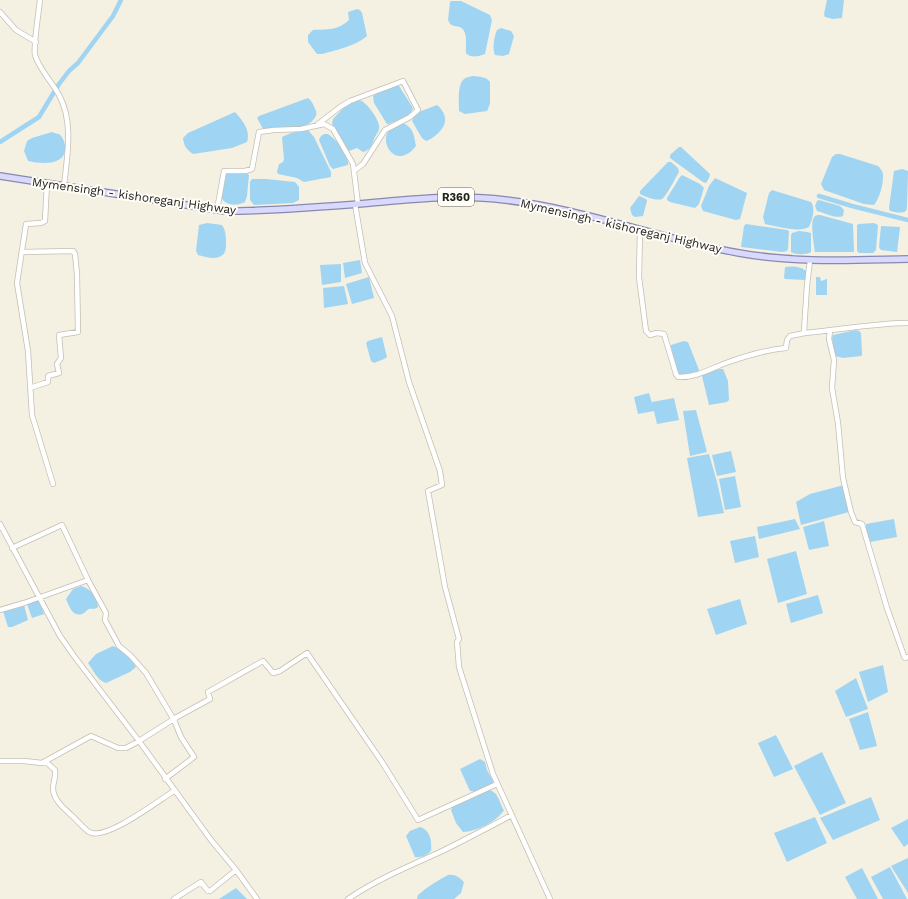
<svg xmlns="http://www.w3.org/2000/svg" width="908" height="899" font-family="'Work Sans',sans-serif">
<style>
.water{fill:#a0d4f3}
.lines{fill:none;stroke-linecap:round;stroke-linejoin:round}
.canal{stroke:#a0d4f3;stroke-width:4.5}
.minor-casing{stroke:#c4bfb3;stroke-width:6}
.major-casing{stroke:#8989b0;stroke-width:8}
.minor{stroke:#fff;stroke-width:4.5}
.major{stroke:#d9d9fe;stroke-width:5.5}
.labels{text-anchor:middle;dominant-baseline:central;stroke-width:4;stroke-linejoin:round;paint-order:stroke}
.shield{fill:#fffdf8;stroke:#66645f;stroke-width:1}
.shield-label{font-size:11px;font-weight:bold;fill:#24221e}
.street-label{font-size:12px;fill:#24221e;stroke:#fffdf8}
</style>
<rect width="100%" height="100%" fill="#f4f0e2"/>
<path class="water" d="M827,0h17l-2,18 -9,1 -8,-2 -1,-3z
M451,1h10l29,14 2,5 -7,34c-6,2 -14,5 -19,-1 -1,-8 3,-21 -6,-26 -4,-1 -7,-1 -10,-3l-2,-4 2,-18z
M357,9l3,1 2,3 5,23c-11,10 -31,14 -45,18h-5l-9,-12v-7l5,-5c15,-1 24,1 36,-10l-1,-8z
M501,28l10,3 3,5 -5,18 -6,2 -8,-1c-3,-7 -1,-18 2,-25z
M473,76c6,1 13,0 17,6v22l-3,7 -22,3 -6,-3c0,-9 -2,-26 5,-32 2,-2 6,-2 9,-3z
M396,84l3,2 14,22c-2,9 -16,12 -24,16h-2l-13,-21 -1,-7 7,-4z
M308,98c4,3 6,8 8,13 1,3 0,5 -2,8 -10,12 -25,8 -38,9 -4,0 -8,1 -13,1l-6,-11 2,-2z
M360,100c7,3 21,21 19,29 0,2 -2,4 -3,6 -4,7 -3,14 -13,17l-6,-4 -8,3 -17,-27 1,-5 13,-14z
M437,105c4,3 9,10 8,16 0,8 -12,18 -19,20l-4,-3 -10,-17 2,-5 2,-3z
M235,112c7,8 16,18 12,30l-15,6 -39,6c-7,-5 -9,-8 -10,-16l5,-5z
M402,124h3c9,5 9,12 11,22 -20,25 -36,-3 -28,-14 2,-4 10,-6 14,-8z
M308,130l6,7 17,35v5l-27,5 -7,-4 -19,-4 -1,-2 2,-8 4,-2 1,-3 -2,-22 9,-4z
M52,132c2,1 6,2 7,2 7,5 9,20 1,25 -9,6 -22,4 -32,2l-4,-10 3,-10 5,-3z
M324,134h4c9,6 21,20 20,31l-15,4 -3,-3 -11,-26 2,-4z
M679,147h2l29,27 -1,4 -3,5 -3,-1 -33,-24v-3z
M836,154h4l38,12c3,3 6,7 5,11 0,9 -4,22 -9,28l-10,-1 -40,-14 -3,-6 11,-27z
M668,162h3l7,6 1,4c-3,5 -13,25 -17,27 -6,2 -16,-2 -22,-5v-3z
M902,169l6,2 -1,37 -1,3c-5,3 -11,1 -16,0l-1,-3 5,-37z
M227,172l19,1 3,2 -2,21 -2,6c-8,4 -20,4 -24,-5l4,-23z
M682,175l18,9 4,4 -5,16 -4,4 -25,-6 -3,-2v-2l13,-21z
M715,178l32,15 -7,26 -4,1 -33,-9 -2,-5 8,-20z
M252,179h14l29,3 4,5v13l-6,3 -39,2 -4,-5v-18z
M772,190l39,12c5,6 1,19 -2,25 -10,6 -33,-1 -44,-3l-2,-7 6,-24z
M639,196l7,3 1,2 -4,15 -8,1 -3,-2 -2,-7z
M819,200l21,6 4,4 -1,6c-7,3 -18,-3 -26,-5l-2,-5 2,-5z
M820,215l33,9 1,28h-39c-1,-7 -5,-29 -1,-35 2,-2 4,-2 6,-2z
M207,223l15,2c4,6 4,12 4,18 1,19 -15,16 -28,12l-2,-4 3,-26z
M874,223l4,2 -2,25 -3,3h-14l-2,-2v-26l2,-1z
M746,224l41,6 2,1 -1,18 -1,2 -5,1 -41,-5 3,-21z
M881,226l19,1 -3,25 -16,-2 -2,-3z
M799,231l8,1 4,1v19c-5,3 -15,3 -20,0v-17l1,-2z
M360,260l2,13 -17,5 -2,-15z
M341,264v18l-19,3 -2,-20z
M785,267c8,-1 15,-1 21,4v9l-21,-1 -1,-1z
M369,277l5,21 -22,6 -6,-20z
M816,277h4l1,4 6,-2v16h-11z
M344,286l4,18 -24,4 -1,-20z
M856,330l3,1 2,2 1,22 -1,1 -18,2 -8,-2 -3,-18 1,-3z
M382,337l5,20 -3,2 -10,4 -3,-2 -5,-18 2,-2z
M684,341l4,1 11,28 -2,3 -17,3 -2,-3 -7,-26v-2z
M720,369h3l5,12 1,19 -2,2 -18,3 -7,-29 3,-3z
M649,393l3,10v-1l22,-4 5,22 -22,4 -3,-13 -16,3 -4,-17z
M696,410l11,42 -17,4 -7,-45z
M731,451l5,21 -19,4 -5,-21z
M709,454l8,28 7,31 -26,4 -11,-59z
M735,476l6,31 -16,3 -6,-31z
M844,485l5,27 -48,13 -5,-23 14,-8z
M795,519l5,10 -41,10 -2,-12z
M894,519l3,18 -27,5 -4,-9v-9z
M824,521l5,25 -20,4 -6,-23z
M755,536l4,21 -24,6 -5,-22z
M796,551l11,43 -29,9 -11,-44z
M81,586c10,3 17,11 17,21 -4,3 -5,1 -9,2 -3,1 -3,3 -5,4 -11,6 -15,-7 -18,-14l7,-10z
M818,595l5,18 -32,10 -5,-19z
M740,599l7,25 -31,11 -9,-26z
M39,600l5,14 -12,4 -5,-14z
M24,605l4,15 -16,7h-4l-5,-16z
M113,646c8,3 19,13 23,21l-6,5 -24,11c-8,-2 -13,-13 -18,-20l8,-9z
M883,665l5,27 -20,10 -9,-30z
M856,678l12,31 -22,8 -11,-26z
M868,712l9,34 -17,4 -11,-31z
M776,735l17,34 -19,8 -16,-34z
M822,752l24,51 -26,12 -26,-49z
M480,759l5,3 2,8 6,11v2c-7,5 -15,10 -23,8l-10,-22z
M489,790c10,2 10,13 15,20 -6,11 -29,22 -41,22l-7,-9 -5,-13 2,-4z
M871,797l9,23 -47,20 -13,-22z
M815,817l12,26 -40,19 -13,-29z
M908,819v25l-4,3 -13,-19z
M420,827c10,3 12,13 11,24 -4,4 -10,7 -16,6l-9,-21 4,-5z
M908,858v35l-17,-27z
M890,867l17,32h-24l-12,-22z
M862,868l16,31h-21l-12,-22z
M448,875c7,-1 11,2 16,7l-3,11 -7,6h-37l1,-4c9,-8 19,-14 30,-20z
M236,888l11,11h-28z"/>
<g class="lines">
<path class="canal" d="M0,142l39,-25 20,-33 10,-13 9,-8 35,-47 8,-16
M819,196l33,10 56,14"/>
<g class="minor-casing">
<path id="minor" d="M40,0c-1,9 -7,49 -5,55 4,14 17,27 24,40 15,27 8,62 5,91
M0,12l16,18 20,12
M318,124l22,-17 10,-6 53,-20 15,29 -8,7 -25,13 -22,34 -9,7
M47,183l-2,38 -4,2 -15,1 -9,59 11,68 4,64 21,69
M355,204l10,59 27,53 17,66 31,89 2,14 -14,6 17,96 14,52 -2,3 2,25 34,107 57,125
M217,210l7,-39h21l7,-2 7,-37 15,-2 27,-1 23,-5 9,5 20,35 5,40
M640,230l-1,47 7,54 4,4 7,-2 7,1 12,40 2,3c17,1 32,-8 48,-14 19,-7 40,-13 60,-15l1,-8 3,-4 15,-3
M22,252l51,-1 2,3 2,20 1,58 -19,3 2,23 -4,6 2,9 -11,3v6l-18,6
M810,260l-3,25 -3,46 1,2c35,-3 69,-10 103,-10
M830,331l-1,8 5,21 -2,28 6,35 5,55 8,34 4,10 7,2 25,84 17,48 1,2 3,-1
M0,524l60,112 14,20 65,85 72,99 25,30 21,29
M12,548l50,-23 26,55 18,33 -1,7 14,26 11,9 16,18 28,47 7,17 13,20 -29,22
M0,610l24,-7 64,-23
M0,761h24l18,2 49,-27 27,12h8l13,-7 38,-24 33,-18 -2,-7 55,-31 10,12 7,-2 27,-18 75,109 36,58 79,-36
M46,762l9,8c1,8 -2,12 -2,18 0,12 11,20 18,27 6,5 12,13 18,17 16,10 70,-32 85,-41
M174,899l27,-17 7,9h2l26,-21
M348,899c28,-19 59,-32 90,-46 25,-12 49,-25 74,-38"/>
</g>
<g class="major-casing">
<path id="major" d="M0,176l225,35c49,0 97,-4 145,-8 45,-4 90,-9 135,-3 80,9 155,39 234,53 56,10 112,7 169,6"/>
</g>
<use href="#minor" class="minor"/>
<use href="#major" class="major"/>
</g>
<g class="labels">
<rect class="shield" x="438" y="188" width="36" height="18" rx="3"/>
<g class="shield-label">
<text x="456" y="197">R360</text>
</g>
<g class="street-label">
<text transform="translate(134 196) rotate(8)">Mymensingh - kishoreganj Highway</text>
<text transform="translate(621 226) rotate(13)">Mymensingh - kishoreganj Highway</text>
</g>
</g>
</svg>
